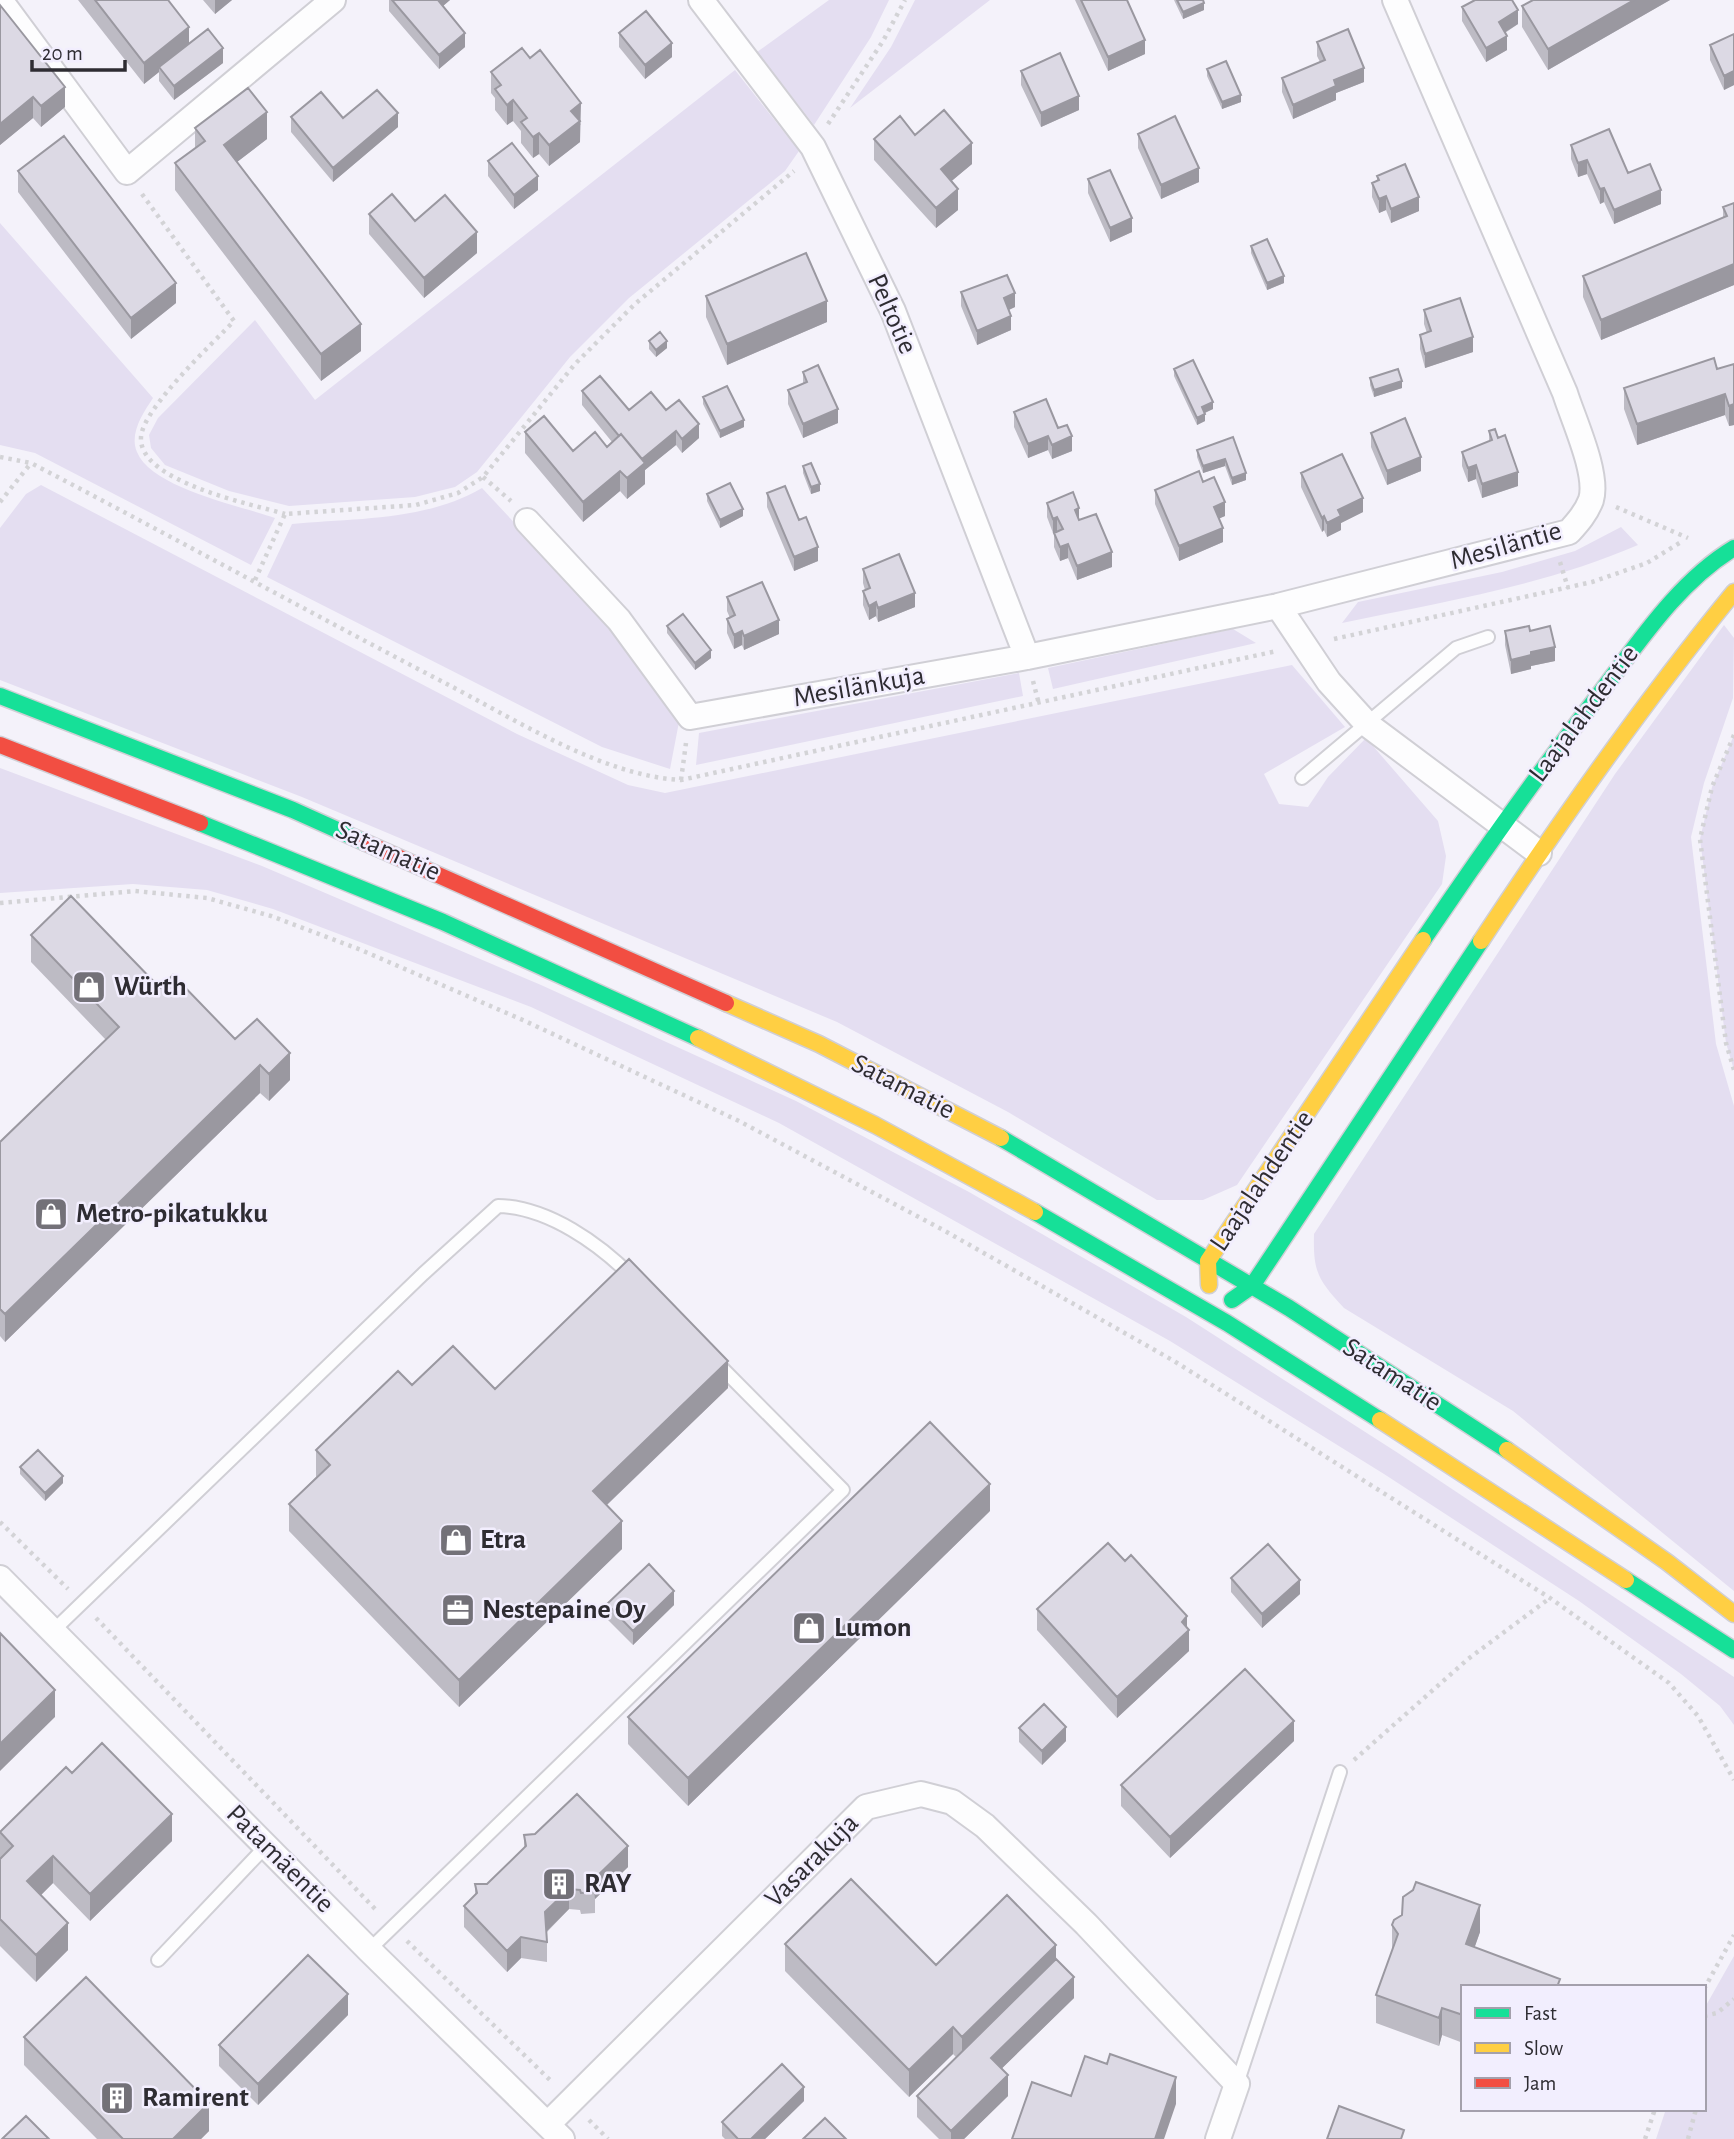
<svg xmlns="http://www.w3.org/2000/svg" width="1734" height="2139" font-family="'Alegreya Sans',sans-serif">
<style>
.green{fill:#e4def1}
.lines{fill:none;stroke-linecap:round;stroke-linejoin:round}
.lane-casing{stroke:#d0cfd5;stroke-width:16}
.street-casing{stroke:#d0cfd5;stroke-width:28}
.fast-casing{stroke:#d0cfd5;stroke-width:19}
.slow-casing{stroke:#d0cfd5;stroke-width:19}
.jam-casing{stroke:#d0cfd5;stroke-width:19}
.path{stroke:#d3d3d6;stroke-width:4.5;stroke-dasharray:3.5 5;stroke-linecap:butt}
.lane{stroke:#fdfdfe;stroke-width:12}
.street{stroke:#fdfdfe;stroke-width:24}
.fast{stroke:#16e098;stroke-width:16}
.slow{stroke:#ffcf43;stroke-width:16}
.jam{stroke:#f24e42;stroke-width:16}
.wall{fill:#bdbbc4}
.shaded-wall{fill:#9a98a0}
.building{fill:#dcd9e4;stroke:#9a98a0;stroke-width:2}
.labels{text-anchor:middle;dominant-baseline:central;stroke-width:5;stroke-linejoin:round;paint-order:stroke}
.street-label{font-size:28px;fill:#2e2c32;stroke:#f2eefe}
.poi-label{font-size:28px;font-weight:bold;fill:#2e2c32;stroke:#f2eefe;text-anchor:start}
</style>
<rect width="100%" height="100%" fill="#f4f2fa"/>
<path class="green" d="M829,0h60l-18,37 -57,88 -57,-73z
M915,0h75l-140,108 41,-61z
M735,70l64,81 -14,20 -156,127 -59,59 -93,115 -22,15 -40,10 -126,9 -60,-15 -64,-26 -14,-17 -2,-13 9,-17 97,-98 60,80z
M0,223l153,175c-10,15 -24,36 -16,54 14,36 104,54 138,66l-24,47 -216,-112 -35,-8z
M41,485l476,249 111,51 37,8 627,-128 53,62 -81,47 15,30 29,3 20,-30 38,-39 72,83 8,35 -4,28 -205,301 -34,15h-46l-149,-88 -171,-90 -535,-225 -302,-117v-152l26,-34z
M482,488l134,144 63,90 -9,47 -68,-22 -335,-170 25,-53c63,-6 134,-3 190,-36z
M1621,527l17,18c-95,41 -196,57 -296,78l16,-21 144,-30 73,-21z
M1724,625l10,13 -1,60 -29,85 -13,54 25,207 18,62v485l-221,-180 -169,-103c-26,-28 -31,-36 -30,-74l301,-460z
M1233,629l23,14 -203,46 -5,-21z
M1019,673l4,23 -327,69 3,-32z
M1734,735v335l-8,-27 -26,-204 12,-52z
M0,768l262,98 279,119 255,116 173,91 217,125 212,136 336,224v48l-14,-19 -39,-32 -102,-73 -195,-127 -214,-133 -391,-218 -248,-116 -258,-98 -66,-19 -74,-6 -133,9z
M1734,1956v183h-78l10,-30h38v-100z"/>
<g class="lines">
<g class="lane-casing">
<path id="lane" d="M1302,778l154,-130 32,-11
M53,1631l370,-357 75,-68c50,1 102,38 136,73
M369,1950l474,-460 -125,-126
M158,1960l109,-115
M1237,2084l103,-312"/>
</g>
<g class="street-casing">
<path id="street" d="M0,0l127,172 206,-172
M701,0l112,147 80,164 134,346
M527,521l92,99 71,97 337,-60 251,-51 291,-74c9,-10 17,-19 22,-32 8,-26 -18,-81 -26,-107l-170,-393
M1278,606l51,76 39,43 171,128
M0,1578l369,372 193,189
M548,2124l318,-317 55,-13 31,8 33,24 101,98 151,160 -19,55"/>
</g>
<g class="fast-casing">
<path id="fast" d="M0,696l293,114 71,32
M200,823l243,99 255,116
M1423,940c57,-85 116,-167 178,-248 38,-50 78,-111 133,-144
M1001,1138l288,170 218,142
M1035,1212l192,111 153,97
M1232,1300l20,-14 229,-345
M1626,1580l108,70"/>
</g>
<g class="slow-casing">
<path id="slow" d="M1481,941c79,-120 162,-238 253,-349
M726,1003l93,41 182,94
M698,1038l177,87 160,87
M1209,1285l-1,-24 215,-321
M1380,1420l246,160
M1507,1450l160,112 67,52"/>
</g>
<g class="jam-casing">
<path id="jam" d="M0,745l200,78
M364,842l362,161"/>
</g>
<path class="path" d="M828,124l55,-83 22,-41
M142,194l92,127c-21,22 -91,87 -93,116 -3,45 111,67 144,77
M0,457l31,6c138,72 274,147 412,219 70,36 159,94 238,98l596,-129
M483,477l28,24
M0,502l31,-39
M1616,507l72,31
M1560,562l8,26
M255,580l30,-66 131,-9 42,-12 25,-16 92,-113 60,-60 159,-133
M1334,639l258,-57 55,-19 34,-21
M1033,681l6,23
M1734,735l-22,52 -12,52 26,204 8,27
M681,780l5,-37
M0,903l135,-12 72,7 64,18 90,34 164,71 214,100 206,110 229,130 376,237 119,85 29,33 36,64
M0,1522l68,67
M96,1618l282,294
M1354,1760l114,-101 82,-61
M407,1941l144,140
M1704,1989l30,-54
M1704,2016l13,-3 17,-14
M589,2120l19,19
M1645,2139l10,-30
M1688,2139l8,-30"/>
<use href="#lane" class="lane"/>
<use href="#street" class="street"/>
<use href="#fast" class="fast"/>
<use href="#slow" class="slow"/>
<use href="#jam" class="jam"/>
</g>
<path class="wall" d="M78,0h90l21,43 34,20 -49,37 -15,-19v-9l-15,12z
M203,0h29l-17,14z
M389,0h61l-7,6 22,41 -26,22 -50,-58z
M1075,0h52l18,54 -37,17z
M1174,0h29l1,10 -21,9z
M1533,0h137l-122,70 -26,-43v-21z
M0,5l65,102 -24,20 -8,-9 -33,27z
M1462,7l56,17 -13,9 2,17 -21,12 -24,-41z
M619,33l53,24 -27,22 -26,-32z
M1734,34v51l-10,5 -14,-30v-15z
M1317,42l47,40 -28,11v7l-43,19 -11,-27v-14l38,-16 -3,-6z
M1207,69l34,33 -19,7 -15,-33z
M1021,71l58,39 -38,17 -20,-42z
M491,72l90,52 -1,1v17l-31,24 -10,-12 -6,4 -12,-15v-12l-8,-10 -6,4 -12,-15v-12l-4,-5z
M291,117l52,1 55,9 -65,55 -42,-50z
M195,128l72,11 -30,23 124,189 -40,30 -146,-191v-27l20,-15z
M1138,134l61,48 -38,17 -23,-51z
M915,135l57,29 -21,17 7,29 -22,18 -62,-68v-21z
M1571,145l57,28 33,31 -47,20 -10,-22 -4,2 -13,-30 -9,3 -7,-18z
M488,161l50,29 -24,19 -26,-33z
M18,171l158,132 -45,36 -113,-147z
M1377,176l42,35 -28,12 -5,-13 -7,3 -7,-16v-14l5,-2z
M1088,179l44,53 -22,10 -22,-49z
M1734,203v82l-133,55 -18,-43v-21l140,-58v-11z
M369,214l46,7 62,32 -53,45 -55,-64z
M1251,246l33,37 -17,7 -16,-37z
M961,292l54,15 -6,3 2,20 -34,15 -16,-39z
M706,296l121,26 -100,43 -21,-48z
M1424,310l49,42 -48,16 -5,-19v-14l7,-2 -3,-9z
M649,341l18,7 -11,9 -7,-8z
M1734,364v61l-5,1 -4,-11 -88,30 -13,-36v-21l93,-19z
M1174,369l39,40 -8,4v8l-8,4 -23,-49z
M803,372l35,51 -35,15 -15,-34v-14l15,-6z
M1370,378l32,10 -28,9 -4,-12z
M582,391l47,19h37l33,28 -17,15 -6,-8 -31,25v14l-18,15 -7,-8 -37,31 -58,-69v-21l48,19 34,-4 5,-5 -30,-37z
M703,397l41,30 -24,11 -17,-34z
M1014,412l44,16 14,23 -20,8 -4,-9 -20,8 -14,-31z
M1489,431l29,55 -36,12 -6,-19 -8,3 -6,-16v-14l27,-11z
M1371,433l50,38 -34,14 -16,-38z
M1233,437l13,43 -14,5 -7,-19 -22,7 -6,-16v-7z
M803,466l17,25 -9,3 -8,-21z
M1301,473l62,39 -22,11v7l-14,7 -3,-7 -2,2 -21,-45z
M1203,482l22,34 -6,2 4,24 -44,19 -24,-57v-14z
M767,493l32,27 19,41 -24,10 -27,-64z
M707,494l36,22 -23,12 -13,-27z
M1047,503l32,17 33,47 -35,13 -9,-22 -8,3 -6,-14v-14l4,-1 -5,1 -6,-16z
M863,569l52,38 -37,15 -2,-6 -7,4 -6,-15v-14l2,-1 -2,-7z
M727,597l52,37 -35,16 -2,-5 -8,4 -7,-16v-14l3,-1 -3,-7z
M667,626l44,32 -16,12 -28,-37z
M1505,631h25l25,30 -24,5v3l-20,5 -6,-29z
M31,935l129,53 75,51 55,41 -21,21 -9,-8 -255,249 -5,-6v-194l106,-102 -75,-78z
M412,1385l83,4 233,-1 -121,117 15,44 -163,158 -170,-176v-27l27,-27v-27z
M20,1467l43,16 -18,18 -25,-27z
M990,1511l-302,295 -60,-62v-27z
M1231,1578l69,16 -38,34 -31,-36z
M607,1604l67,1 -41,40 -26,-26z
M1037,1609l150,19 2,23 -72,67 -80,-88z
M1019,1728l47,13 -24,24 -23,-23z
M1294,1741l-124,117 -49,-52v-21z
M72,1773l100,68 -82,80 -37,-38 -12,12 27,55 -32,32 -36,-36v-114z
M524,1835l104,32 -33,32v14l-14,1 -1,-4 -11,-1 -22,23v30l-26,-4 -14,14 -43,-45v-21l11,-11v-11h12l37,-36z
M1392,1925l88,7 -6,16 86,39h-97v56l-21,-8 -3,11 -63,-23v-28l16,-45z
M785,1944l151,21 120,-6 18,39 -72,70 6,28 -44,43h-25l-22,-22v-21l39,-39 -3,-3 -44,43 -124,-126z
M348,2015l-90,90 -39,-39v-21z
M24,2037l185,94 -8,8h-104l-73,-74z
M804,2101l-39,38h-40l-3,-3v-14z"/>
<path class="shaded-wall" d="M215,0h17l-17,14z
M436,0h14l-14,12z
M1634,0h36l-122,70v-21z
M1204,3v7l-21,9v-7z
M1518,10v14l-19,12v-14z
M189,27v21l-30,19v5l-15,12v-21z
M465,33v14l-26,22v-14z
M1507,36v14l-21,12v-14z
M1145,40v14l-37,17v-14z
M672,43v14l-27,22v-14z
M223,48v15l-49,37v-14z
M1364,68v14l-28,11v7l-43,19v-14l41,-25z
M1734,71v14l-10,5v-14z
M65,87v20l-24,20v-21z
M1241,95v7l-19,7v-7z
M1079,96v14l-38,17v-14z
M33,97v21l-33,27v-21z
M513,100v21l-6,4v-20z
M581,103l-1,39 -31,24v-21l22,-34z
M267,112v27l-43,33v-27z
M398,113v14l-65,55v-14z
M539,133v21l-6,4v-21z
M972,143v21l-31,26v-21z
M1587,160v14l-9,3v-14z
M1199,168v14l-38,17v-14z
M538,176v14l-24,19v-14z
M1604,188v14l-4,2v-15z
M958,189v21l-22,18v-20z
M1661,190v14l-47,20v-14z
M1386,196v14l-7,3v-14z
M1419,197v14l-28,12v-14z
M1132,218v14l-22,10v-14z
M477,232v21l-53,45v-20z
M1734,264v21l-133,55v-20z
M1284,276v7l-17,7v-7z
M176,283v20l-45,36v-21z
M1015,293v14l-11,5v-14z
M827,301v21l-100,43v-21z
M1011,316v14l-34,15v-14z
M361,324v27l-40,30v-27z
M1473,337v15l-48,16v-14z
M667,341v7l-11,9v-7z
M1402,381v7l-28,9v-7z
M1725,394v21l-88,30v-21z
M1213,402v7l-11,5v-7z
M1734,404v21l-5,1v-20z
M838,409v14l-35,15v-14z
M1205,414v7l-8,4v-7z
M744,420v7l-24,11v-7z
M699,424v14l-17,15v-14z
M676,431v14l-31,25v14l-18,15v-21l13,-17z
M1048,436v14l-20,8v-14z
M1072,436v15l-20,8v-14z
M1421,457v14l-34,14v-14z
M1225,459v7l-22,7v-7z
M1476,465v14l-8,3v-14z
M620,471v20l-37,31v-20z
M1518,472v14l-36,12v-14z
M1246,473v7l-14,5v-7z
M820,484v7l-9,3v-7z
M1363,498v14l-22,11v7l-14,7v-14l11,-13z
M1225,502v14l-11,5v-14z
M1079,508v14l-4,-12z
M743,509v7l-23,12v-8z
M1324,516v14l-2,2v-14z
M1057,517v14l-4,2v-14z
M1223,528v14l-44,19v-15z
M1068,544v14l-8,3v-14z
M818,547v14l-24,10v-14z
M1112,552v15l-35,13v-14z
M915,593v14l-37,15v-14z
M876,602v14l-7,4v-14z
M779,620v14l-35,16v-14z
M742,631v14l-8,4v-14z
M1555,647v14l-24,5v3l-20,5v-14l20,-8z
M711,650v8l-16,12v-7z
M290,1053v27l-21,21v-27z
M260,1065v28l-255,249v-28z
M728,1361v27l-135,130v-27z
M63,1476v7l-18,18v-8z
M990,1484v27l-302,295v-28z
M622,1521v28l-163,158v-27z
M1300,1580v14l-38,34v-14z
M674,1591v14l-41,40v-14z
M1187,1616v16l2,-2v21l-72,67v-21z
M55,1690v27l-55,54v-27z
M1294,1721v20l-124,117v-21z
M1066,1727v14l-24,24v-14z
M172,1814v27l-82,80v-27z
M628,1846v21l-33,32 -2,-19z
M53,1856v27l-26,26v-28z
M569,1889v20l-24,24v-21z
M1480,1905v27l-14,40v-28z
M68,1923v27l-32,32v-27z
M521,1937v21l-14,14v-21z
M1056,1945v27l-94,92v-27z
M1074,1977v21l-83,81v-21z
M348,1994v21l-90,90v-21z
M1442,2008v27l-3,11v-28z
M953,2027v27l-44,43v-27z
M1008,2075v21l-44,43h-13v-8z
M1176,2077v27l-12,35h-9z
M804,2087v14l-39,38h-14z
M209,2103v28l-8,8h-28z"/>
<path class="building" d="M95,0h73l21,27 -45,36z
M392,0h46l27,33 -26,22z
M1081,0h46l18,40 -37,17z
M1177,0h26l1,3 -21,9z
M1475,0h37l6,10 -19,12 8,14 -21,12 -24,-41z
M1533,0h101l-86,49 -26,-43z
M0,5l65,82 -24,19 -8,-9 -33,27z
M646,11l26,32 -27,22 -26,-32z
M208,29l15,19 -49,38 -15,-19z
M1348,29l16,39 -30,12 2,6 -43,19 -11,-27 43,-18 -8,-18z
M1734,34v37l-10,5 -14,-31z
M522,48l8,10 10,-8 41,53 -10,8 9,10 -31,24 -10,-12 -6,4 -12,-15 6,-4 -14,-18 -6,5 -12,-16 6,-4 -10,-13z
M1060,53l19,43 -38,17 -20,-42z
M1226,61l15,34 -19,7 -15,-33z
M248,88l19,24 -43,33 137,179 -40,30 -146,-191 30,-22 -10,-13z
M377,90l21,23 -65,55 -42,-51 30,-25 22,26z
M944,110l28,33 -31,26 17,20 -22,19 -62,-69 26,-23 15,19z
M1175,116l24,52 -38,17 -23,-51z
M1609,129l19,44 22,-9 11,26 -47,20 -10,-22 -4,1 -13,-29 -9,3 -7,-18z
M64,136l112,147 -45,35 -113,-147z
M512,143l26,33 -24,19 -26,-34z
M1405,164l14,33 -28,12 -5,-13 -7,3 -7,-16 7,-3 -2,-4z
M1110,170l22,48 -22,10 -22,-49z
M392,194l23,27 30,-26 32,37 -53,46 -55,-64z
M1734,203v61l-133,56 -18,-44 144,-60 -4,-9z
M1267,239l17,37 -17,7 -16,-37z
M806,253l21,48 -100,43 -21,-48z
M1007,275l8,18 -11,5 7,18 -34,15 -16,-39z
M1460,298l13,39 -48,17 -5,-19 11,-4 -7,-21z
M660,332l7,9 -11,9 -7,-9z
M1714,358l3,11 17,-5v40l-5,2 -4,-12 -88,30 -13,-36z
M1193,360l20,42 -11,5 3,7 -8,4 -23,-49z
M818,365l20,44 -35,15 -15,-34 19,-8 -4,-10z
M1398,369l4,12 -28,9 -4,-12z
M600,376l29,34 22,-18 15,18 13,-10 20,24 -17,15 -6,-8 -34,28 -21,-25 -2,2 -37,-45z
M727,386l17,34 -24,11 -17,-34z
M1046,399l12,29 9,-3 5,11 -20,9 -4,-9 -20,8 -14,-32z
M544,416l29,35 22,-19 12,15 14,-13 24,29 -18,15 -7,-7 -37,31 -58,-70z
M1405,418l16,39 -34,14 -16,-38z
M1495,429l3,9 7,-3 13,37 -36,12 -6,-19 -8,3 -6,-16 30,-12 -3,-9z
M1233,437l13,36 -14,5 -7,-19 -22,7 -6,-16z
M1342,454l21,44 -25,12 3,6 -14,7 -3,-7 -2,2 -21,-45z
M811,463l9,21 -9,3 -8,-21z
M1199,471l4,11 11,-5 11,25 -11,5 9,21 -44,18 -24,-56z
M730,483l13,26 -23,11 -13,-26z
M785,486l14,34 7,-3 12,30 -24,10 -27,-64z
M1073,492l6,16 -4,2 4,10 17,-6 16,38 -35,14 -9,-22 -8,3 -6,-14 9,-4 -6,-12 -4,2 -6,-16z
M899,554l16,39 -37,15 -2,-6 -7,4 -6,-15 7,-3 -7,-19z
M762,582l17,38 -35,16 -2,-5 -8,4 -7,-16 8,-4 -8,-18z
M683,614l28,36 -16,13 -28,-37z
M1529,626l1,5 20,-5 5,21 -24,5v3l-20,5 -6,-29z
M71,896l89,92 13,-13 62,64 22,-20 33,34 -21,21 -9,-9 -255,249 -5,-5v-167l119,-115 -88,-92z
M629,1259l99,102 -135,130 29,30 -163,159 -170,-176 41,-39 -14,-15 82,-79 14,14 41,-39 42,43z
M930,1422l60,62 -302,294 -60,-61z
M38,1450l25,26 -18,17 -25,-26z
M1108,1543l17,18 6,-6 56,61 -5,6 7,8 -72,67 -80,-88z
M1268,1544l32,36 -38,34 -31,-36z
M649,1564l25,27 -41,40 -26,-27z
M0,1633l55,57 -55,54z
M1245,1669l49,52 -124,116 -49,-52z
M1044,1704l22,23 -24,24 -23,-23z
M102,1743l70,71 -82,80 -37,-38 -26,25 41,42 -32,32 -36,-36v-60l13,-13 -13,-14 66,-65 6,6z
M577,1794l51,52 -35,34 2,12 -14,1 -1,-3 -11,-1 -24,23 2,30 -26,-5 -14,14 -43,-45 13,-13 -2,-9h12l39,-38 -2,-11 11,-1z
M851,1879l85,86 71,-70 49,50 -94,92 -9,-10 -44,43 -124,-126z
M1416,1882l64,23 -14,39 94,35 -3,8h-94v28l-21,-7 -3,10 -63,-23 22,-61 -6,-9 2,-5 8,-5 1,-18 10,-7z
M308,1955l40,39 -90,90 -39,-39z
M1056,1959l18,18 -83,81 17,17 -57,56 -34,-35z
M86,1977l123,126 -36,36h-50l-99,-102z
M1110,2054l66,23 -21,62h-143l20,-57 39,14 14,-40 22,8z
M782,2064l22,23 -53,52h-13l-16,-17z
M1339,2106l65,24 -3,9h-74z
M26,2116l23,23h-47z
M825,2118l21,21h-43z"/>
<defs>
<g id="shop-square" transform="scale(1.75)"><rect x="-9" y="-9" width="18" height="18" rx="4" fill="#737178" stroke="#f2eefe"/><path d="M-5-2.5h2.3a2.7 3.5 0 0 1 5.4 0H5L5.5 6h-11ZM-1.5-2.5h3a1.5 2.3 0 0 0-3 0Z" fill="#fff"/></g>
<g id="office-square" transform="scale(1.75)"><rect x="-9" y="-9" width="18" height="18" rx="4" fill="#737178" stroke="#f2eefe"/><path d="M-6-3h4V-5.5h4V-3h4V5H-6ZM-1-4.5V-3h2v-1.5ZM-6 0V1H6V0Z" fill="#fff"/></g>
<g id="building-square" transform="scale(1.75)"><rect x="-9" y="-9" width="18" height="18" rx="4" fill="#737178" stroke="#f2eefe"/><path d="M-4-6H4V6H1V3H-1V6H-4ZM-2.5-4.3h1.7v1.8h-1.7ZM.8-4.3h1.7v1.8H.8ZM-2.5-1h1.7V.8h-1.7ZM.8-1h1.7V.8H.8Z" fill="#fff"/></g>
</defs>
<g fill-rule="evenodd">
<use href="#shop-square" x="89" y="987"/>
<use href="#shop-square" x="51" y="1214"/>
<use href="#shop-square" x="456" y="1540"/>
<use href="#office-square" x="458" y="1610"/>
<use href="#shop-square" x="809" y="1628"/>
<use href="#building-square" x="559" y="1884"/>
<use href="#building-square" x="117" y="2098"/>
</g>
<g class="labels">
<g class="street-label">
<text transform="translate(892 314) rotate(66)">Peltotie</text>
<text transform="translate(1506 546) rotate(-16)">Mesiläntie</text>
<text transform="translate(859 687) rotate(-10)">Mesilänkuja</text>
<text transform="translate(1584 714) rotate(-53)">Laajalahdentie</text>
<text transform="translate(388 851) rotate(24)">Satamatie</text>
<text transform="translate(903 1087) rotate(27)">Satamatie</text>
<text transform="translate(1262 1181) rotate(-56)">Laajalahdentie</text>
<text transform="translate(1392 1375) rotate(33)">Satamatie</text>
<text transform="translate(280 1859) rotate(45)">Patamäentie</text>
<text transform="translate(812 1861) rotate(-45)">Vasarakuja</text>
</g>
<g class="poi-label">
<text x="114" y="987">Würth</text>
<text x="76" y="1214">Metro-pikatukku</text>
<text x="480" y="1540">Etra</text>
<text x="482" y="1610">Nestepaine Oy</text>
<text x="834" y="1628">Lumon</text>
<text x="584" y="1884">RAY</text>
<text x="142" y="2098">Ramirent</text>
</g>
</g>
<rect x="1461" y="1985" width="245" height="126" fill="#f2eefe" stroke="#a4a0ac" stroke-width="2"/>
<rect x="1475" y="2008" width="35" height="10" fill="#16e098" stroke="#a4a0ac" stroke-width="2"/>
<text x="1524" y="2020" font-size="21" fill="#2e2c32">Fast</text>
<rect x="1475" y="2043" width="35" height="10" fill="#ffcf43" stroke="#a4a0ac" stroke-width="2"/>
<text x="1524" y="2055" font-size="21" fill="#2e2c32">Slow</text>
<rect x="1475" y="2078" width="35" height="10" fill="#f24e42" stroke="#a4a0ac" stroke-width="2"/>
<text x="1524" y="2090" font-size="21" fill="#2e2c32">Jam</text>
<path d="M32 60v10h93v-10" fill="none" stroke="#2e2c32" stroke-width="3.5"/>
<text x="42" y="60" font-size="21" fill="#2e2c32" stroke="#f2eefe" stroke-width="5" paint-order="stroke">20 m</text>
</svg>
